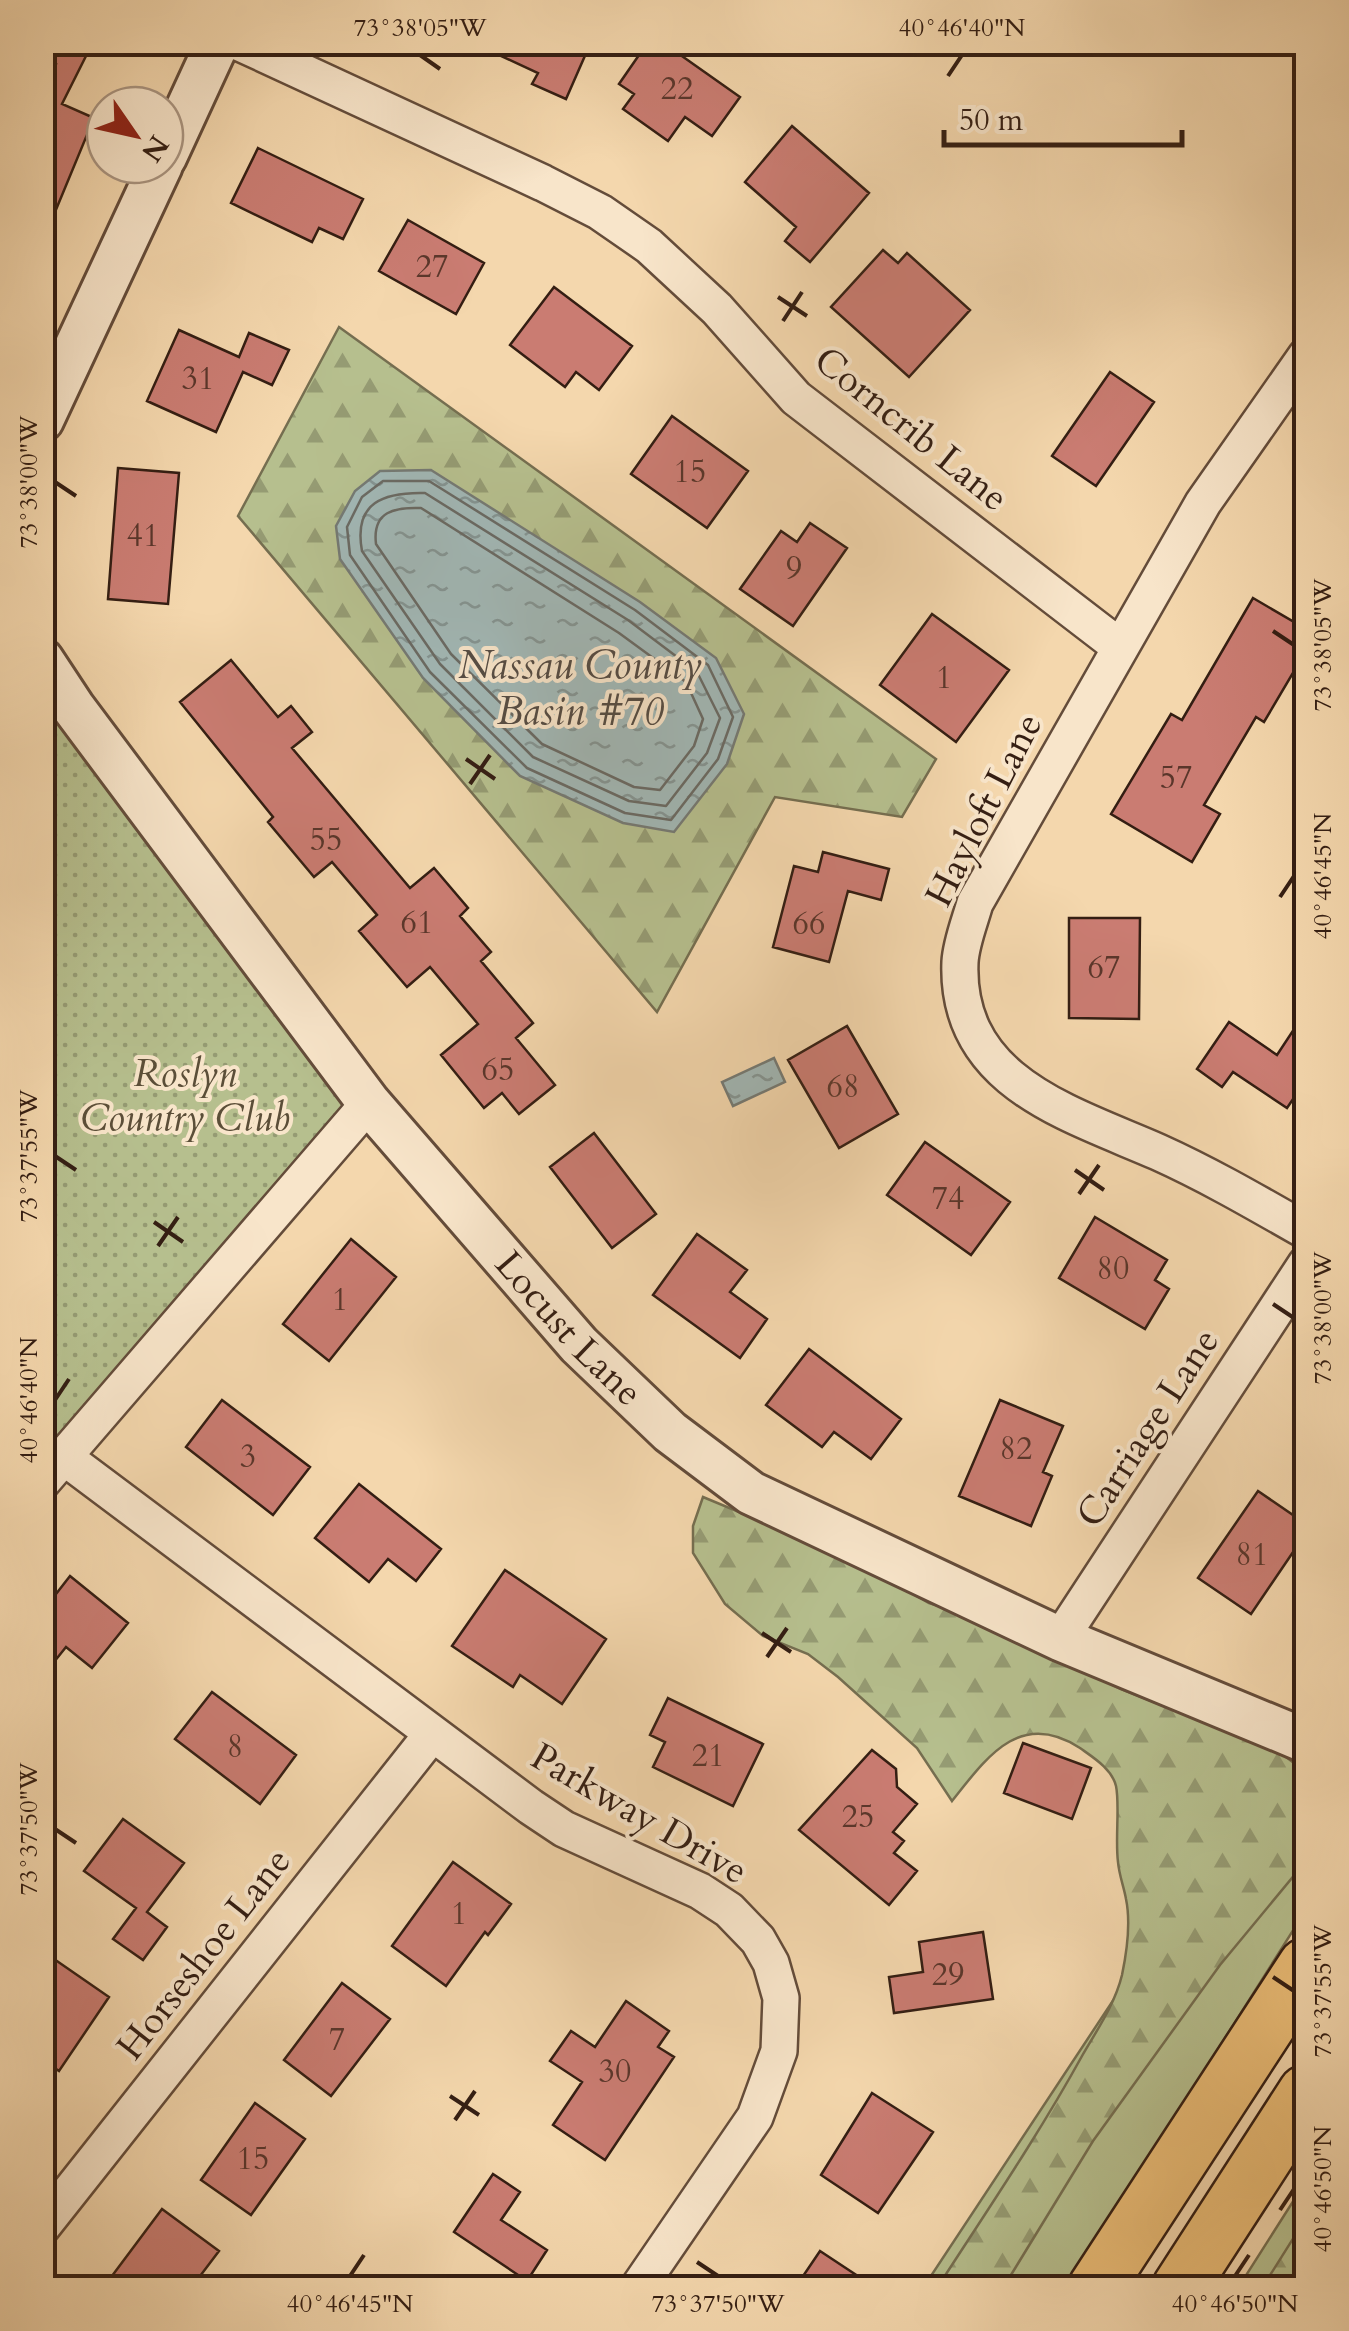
<svg xmlns="http://www.w3.org/2000/svg" width="1349" height="2331" font-family="Cardo,serif">
<style>
.grass{fill:#b6bf8e;stroke:#756e50;stroke-width:2.5}
.forest{fill:url(#forest-firs);stroke:#756e50;stroke-width:2.5}
.park{fill:url(#park-dots);stroke:#756e50;stroke-width:2.5}
.water{fill:url(#water-ripples);stroke:#757a74;stroke-width:2.5}
.lines{fill:none;stroke-linecap:round;stroke-linejoin:round}
.shore{stroke:#6a6a64;stroke-width:2.5}
.building{fill:#ca7c72;stroke:#341e13;stroke-width:2.5}
.minor-casing{stroke:#644c3a;stroke-width:40}
.tertiary-casing{stroke:#644c3a;stroke-width:48}
.motorway-casing{stroke:#341e13;stroke-width:60}
.minor{stroke:#f8e5ca;stroke-width:35}
.tertiary{stroke:#f8e5ca;stroke-width:42}
.motorway{stroke:#eabc76;stroke-width:55}
.ticks{fill:none;stroke:#341e13;stroke-width:4}
.labels{text-anchor:middle;dominant-baseline:central;stroke-width:8;stroke-linejoin:round;paint-order:stroke}
.number-label{font-size:32px;fill:#5a362b}
.street-label{font-size:38px;fill:#341e13;stroke:#f8e5ca}
.park-label{font-size:38px;font-style:italic;fill:#5b4e38;stroke:#f8e5ca}
.water-label{font-size:40px;font-style:italic;fill:#554c44;stroke:#f8e5ca}
.neatline{fill:none;stroke:#341e13;stroke-width:4}
.ticks-label{font-size:25px;text-anchor:middle;fill:#341e13}
</style>
<defs>
<pattern id="forest-firs" width="22" height="20" patternUnits="userSpaceOnUse" patternTransform="scale(2.5)"><rect width="22" height="20" fill="#b6bf8e"/><path d="M5 1l3.5 6h-7zM16 11l3.5 6h-7z" fill="#959b73"/></pattern>
<pattern id="park-dots" width="8" height="8" patternUnits="userSpaceOnUse" patternTransform="scale(2.5)"><rect width="8" height="8" fill="#b6bf8e"/><path d="M2 2h.1M6 6h.1" fill="none" stroke="#959b73" stroke-width="1.8" stroke-linecap="round"/></pattern>
<pattern id="water-ripples" width="26" height="14" patternUnits="userSpaceOnUse" patternTransform="scale(2.5)"><rect width="26" height="14" fill="#a1b7b5"/><path d="M2 4q2-2 4 0t4 0M15 11q2-2 4 0t4 0" fill="none" stroke="#849492"/></pattern>
</defs>
<rect width="100%" height="100%" fill="#f4d7ad"/>
<filter id="stains"><feTurbulence type="fractalNoise" baseFrequency=".002" numOctaves="4"/><feColorMatrix values="0 0 0 0 .2 0 0 0 0 .09 0 0 0 0 .02 0 0 0 .5 -.17"/></filter>
<radialGradient id="worn" r=".72"><stop offset=".6" stop-color="#630" stop-opacity="0"/><stop offset="1" stop-color="#630" stop-opacity=".3"/></radialGradient>
<path class="grass" d="M1278,1751l28,14v145l-239,378h-144z
M1306,2181v107h-68z"/>
<path class="forest" d="M339,327l597,432 -34,58 -127,-20 -118,215 -419,-496z
M703,1497l149,62 77,44 73,22 54,32 65,32 157,62 28,21v89l-86,104 -127,176 -90,147h-66c49,-76 101,-152 145,-232 15,-26 33,-52 40,-81 5,-24 9,-52 4,-76 -2,-12 -7,-24 -8,-37 -3,-23 2,-57 -2,-76 -4,-17 -22,-28 -36,-38 -60,-39 -93,9 -128,53l-35,-53 -79,-71 -30,-23 -45,-18 -38,-32 -32,-51v-27z
M1306,2218v70h-44z"/>
<path class="park" d="M42,660l327,443 -327,374z"/>
<path class="water" d="M431,470l209,132 76,56 28,56 -17,50 -53,68 -51,-9 -103,-47 -97,-98 -83,-119 -4,-33 19,-35 25,-20z
M774,1058l11,24 -52,24 -11,-24z"/>
<g class="lines">
<path class="shore" d="M383,481h46l206,129 73,55 25,52 -15,42 -47,61 -46,-7 -98,-45 -97,-96 -80,-117 -3,-28 15,-30z
M425,493l203,127 69,52 23,46 -13,35 -41,53 -37,-5 -96,-44 -93,-93 -78,-113c-9,-49 22,-59 63,-58z
M421,508l198,125 67,49 17,37 -9,27 -34,44 -26,-3 -92,-43 -91,-90 -75,-110c-4,-33 19,-37 45,-36z"/>
</g>
<path class="building" d="M42,42h51l-31,62 32,14 -51,123 -1,-145 14,-32 -14,-7z
M471,42h120l-25,57 -34,-15 6,-11z
M648,42h14l78,55 -28,39 -27,-19 -17,24 -45,-32 11,-15 -15,-10z
M792,126l77,67 -59,69 -25,-21 11,-14 -51,-45z
M258,148l105,51 -20,40 -24,-11 -7,14 -81,-39z
M408,220l76,43 -28,51 -77,-43z
M883,250l15,13 9,-10 63,57 -61,67 -78,-70z
M554,287l78,59 -33,44 -23,-18 -11,15 -55,-42z
M179,330l60,27 10,-24 40,17 -17,35 -29,-13 -27,60 -69,-31z
M1110,372l44,30 -58,84 -44,-30z
M672,416l76,55 -41,57 -76,-54z
M118,468l61,5 -11,131 -60,-5z
M810,523l37,25 -54,78 -53,-37 41,-58 16,11z
M1253,598l53,31v43l-9,-6 -33,56 -8,-5 -52,88 16,9 -28,48 -81,-48 60,-100 11,6z
M932,614l77,56 -53,72 -76,-57z
M231,660l47,57 13,-11 21,26 -20,16 118,140 24,-20 34,40 -8,8 31,36 -10,9 52,62 -17,15 39,47 -36,29 -17,-21 -18,15 -43,-53 37,-31 -48,-57 -23,20 -48,-56 18,-16 -45,-53 -18,15 -46,-55 5,-5 -93,-115z
M823,852l66,17 -8,31 -33,-9 -19,71 -56,-15 21,-81 24,6z
M1069,918h71l-1,101 -70,-1z
M1306,1011v69l-19,28 -54,-36 -11,15 -25,-18 32,-47 48,33z
M847,1026l51,88 -59,34 -51,-88z
M594,1133l62,81 -44,34 -62,-81z
M925,1142l85,60 -39,53 -84,-60z
M1095,1217l72,43 -12,20 14,9 -24,40 -86,-51z
M697,1234l50,36 -17,22 37,27 -27,39 -87,-63z
M351,1239l45,38 -67,84 -46,-37z
M809,1349l92,70 -30,40 -37,-27 -12,15 -56,-42z
M222,1400l88,67 -37,48 -87,-68z
M1000,1400l63,26 -20,46 9,4 -21,50 -72,-30z
M359,1484l82,65 -25,32 -28,-22 -19,23 -54,-44z
M1258,1491l48,33v9l-55,81 -53,-36z
M505,1570l101,69 -44,65 -42,-29 -7,12 -61,-41z
M70,1576l58,47 -36,45 -26,-21 -24,30v-65z
M212,1692l84,63 -36,49 -85,-65z
M668,1698l95,46 -30,62 -80,-39 12,-25 -15,-7z
M1023,1743l68,25 -19,51 -68,-26z
M872,1750l24,19 1,18 20,17 -24,28 11,9 -10,12 23,18 -28,34 -90,-75z
M123,1819l61,44 -37,49 20,15 -24,33 -30,-21 23,-31 -52,-37z
M453,1862l58,42 -23,31 -3,-3 -39,54 -54,-40z
M983,1932l10,67 -99,14 -5,-36 34,-5 -4,-30z
M54,1959l55,38 -50,74 -17,-12v-83z
M342,1983l48,36 -59,77 -47,-36z
M626,2001l43,30 -11,16 16,10 -69,103 -52,-35 29,-43 -32,-21 21,-30 24,16z
M872,2093l61,39 -55,81 -57,-38z
M255,2103l50,36 -54,76 -50,-35z
M493,2174l27,18 -19,28 46,30 -20,31 -73,-49z
M162,2209l57,42 -28,37h-88z
M820,2251l56,37h-81z"/>
<g class="lines">
<g class="minor-casing">
<path id="minor" d="M238,42l305,141 57,29 49,34 68,63 79,89 324,249
M1306,356l-103,147 -228,400c-5,18 -14,40 -15,59 -5,120 109,151 198,190 51,23 99,51 148,79
M64,1457l467,350 33,22 136,62 29,19 29,30 13,23 10,35 -2,53 -24,66 -117,171
M42,1482l327,-379
M1060,1639l246,-375
M42,2227l390,-493"/>
</g>
<g class="tertiary-casing">
<g id="tertiary">
<path d="M165,157l53,-115"/>
<path d="M42,420l119,-255"/>
<path id="s1" d="M42,660l31,47 296,396 210,242 91,87 81,61 309,146 246,102"/>
</g>
</g>
<g class="motorway-casing">
<path id="motorway" d="M1096,2288l210,-322
M1180,2288l126,-195"/>
</g>
<use href="#minor" class="minor"/>
<use href="#tertiary" class="tertiary"/>
<use href="#motorway" class="motorway"/>
</g>
<path class="ticks" d="M420,55l20,14M948,76l14,-21M778,297l29,19M783,321l19,-29M55,482l21,14M1273,631l21,14M466,759l29,20M470,784l20,-29M1280,897l14,-21M55,1156l21,14M1075,1170l29,20M1079,1194l20,-29M154,1222l29,20M158,1246l20,-29M1273,1304l21,14M55,1400l14,-21M762,1633l29,19M767,1657l20,-29M55,1829l21,14M1273,1977l21,14M450,2096l29,19M455,2120l20,-29M1280,2210l14,-21M697,2262l21,14M350,2276l14,-21M1235,2276l14,-21"/>
<g class="labels">
<g class="number-label">
<text x="677" y="89">22</text>
<text x="432" y="267">27</text>
<text x="198" y="379">31</text>
<text x="690" y="472">15</text>
<text x="143" y="536">41</text>
<text x="794" y="569">9</text>
<text x="944" y="678">1</text>
<text x="1176" y="778">57</text>
<text x="326" y="840">55</text>
<text x="417" y="923">61</text>
<text x="809" y="924">66</text>
<text x="1104" y="968">67</text>
<text x="498" y="1070">65</text>
<text x="843" y="1087">68</text>
<text x="948" y="1199">74</text>
<text x="1113" y="1269">80</text>
<text x="340" y="1300">1</text>
<text x="1016" y="1449">82</text>
<text x="248" y="1457">3</text>
<text x="1252" y="1555">81</text>
<text x="235" y="1747">8</text>
<text x="708" y="1756">21</text>
<text x="858" y="1817">25</text>
<text x="459" y="1914">1</text>
<text x="948" y="1975">29</text>
<text x="337" y="2040">7</text>
<text x="615" y="2072">30</text>
<text x="253" y="2159">15</text>
</g>
<g class="street-label">
<text transform="translate(911 429) rotate(39)">Corncrib Lane</text>
<text transform="translate(984 810) rotate(-63)">Hayloft Lane</text>
<text stroke="none"><textPath href="#s1" startOffset="852">Locust Lane</textPath></text>
<text transform="translate(1148 1428) rotate(-57)">Carriage Lane</text>
<text transform="translate(639 1814) rotate(30)">Parkway Drive</text>
<text transform="translate(204 1954) rotate(-52)">Horseshoe Lane</text>
</g>
<g class="park-label">
<text x="185" y="1074">Roslyn<tspan x="185" dy="44">Country Club</tspan></text>
</g>
<g class="water-label">
<text x="580" y="665">Nassau County<tspan x="580" dy="46">Basin #70</tspan></text>
</g>
</g>
<rect width="1349" height="2331" fill="none" stroke="#f4d7ad" stroke-width="110"/>
<g transform="translate(135 135) rotate(124)"><circle r="48" fill="#f8e5ca" stroke="#aa9581" stroke-width="2.5"/>
<path d="M0-8L18 38L0 25L-18 38Z" fill="#8f2418"/>
<text y="-15" font-size="28" font-weight="bold" text-anchor="middle" fill="#341e13">N</text>
</g>
<path d="M944 130v15h238v-15" fill="none" stroke="#341e13" stroke-width="5"/>
<text x="959" y="130" font-size="30" fill="#341e13" stroke="#f8e5ca" stroke-width="8" paint-order="stroke">50 m</text>
<rect x="55" y="55" width="1239" height="2221" class="neatline"/>
<g class="ticks-label">
<text x="420" y="36">73°38'05"W</text>
<text x="962" y="36">40°46'40"N</text>
<text transform="translate(28 482) rotate(-90)" y="9">73°38'00"W</text>
<text transform="translate(1322 645) rotate(-90)" y="9">73°38'05"W</text>
<text transform="translate(1322 876) rotate(-90)" y="9">40°46'45"N</text>
<text transform="translate(28 1156) rotate(-90)" y="9">73°37'55"W</text>
<text transform="translate(1322 1318) rotate(-90)" y="9">73°38'00"W</text>
<text transform="translate(28 1400) rotate(-90)" y="9">40°46'40"N</text>
<text transform="translate(28 1829) rotate(-90)" y="9">73°37'50"W</text>
<text transform="translate(1322 1991) rotate(-90)" y="9">73°37'55"W</text>
<text transform="translate(1322 2189) rotate(-90)" y="9">40°46'50"N</text>
<text x="350" y="2312">40°46'45"N</text>
<text x="718" y="2312">73°37'50"W</text>
<text x="1235" y="2312">40°46'50"N</text>
</g>
<rect width="100%" height="100%" filter="url(#stains)"/>
<rect width="100%" height="100%" fill="url(#worn)"/>
</svg>
